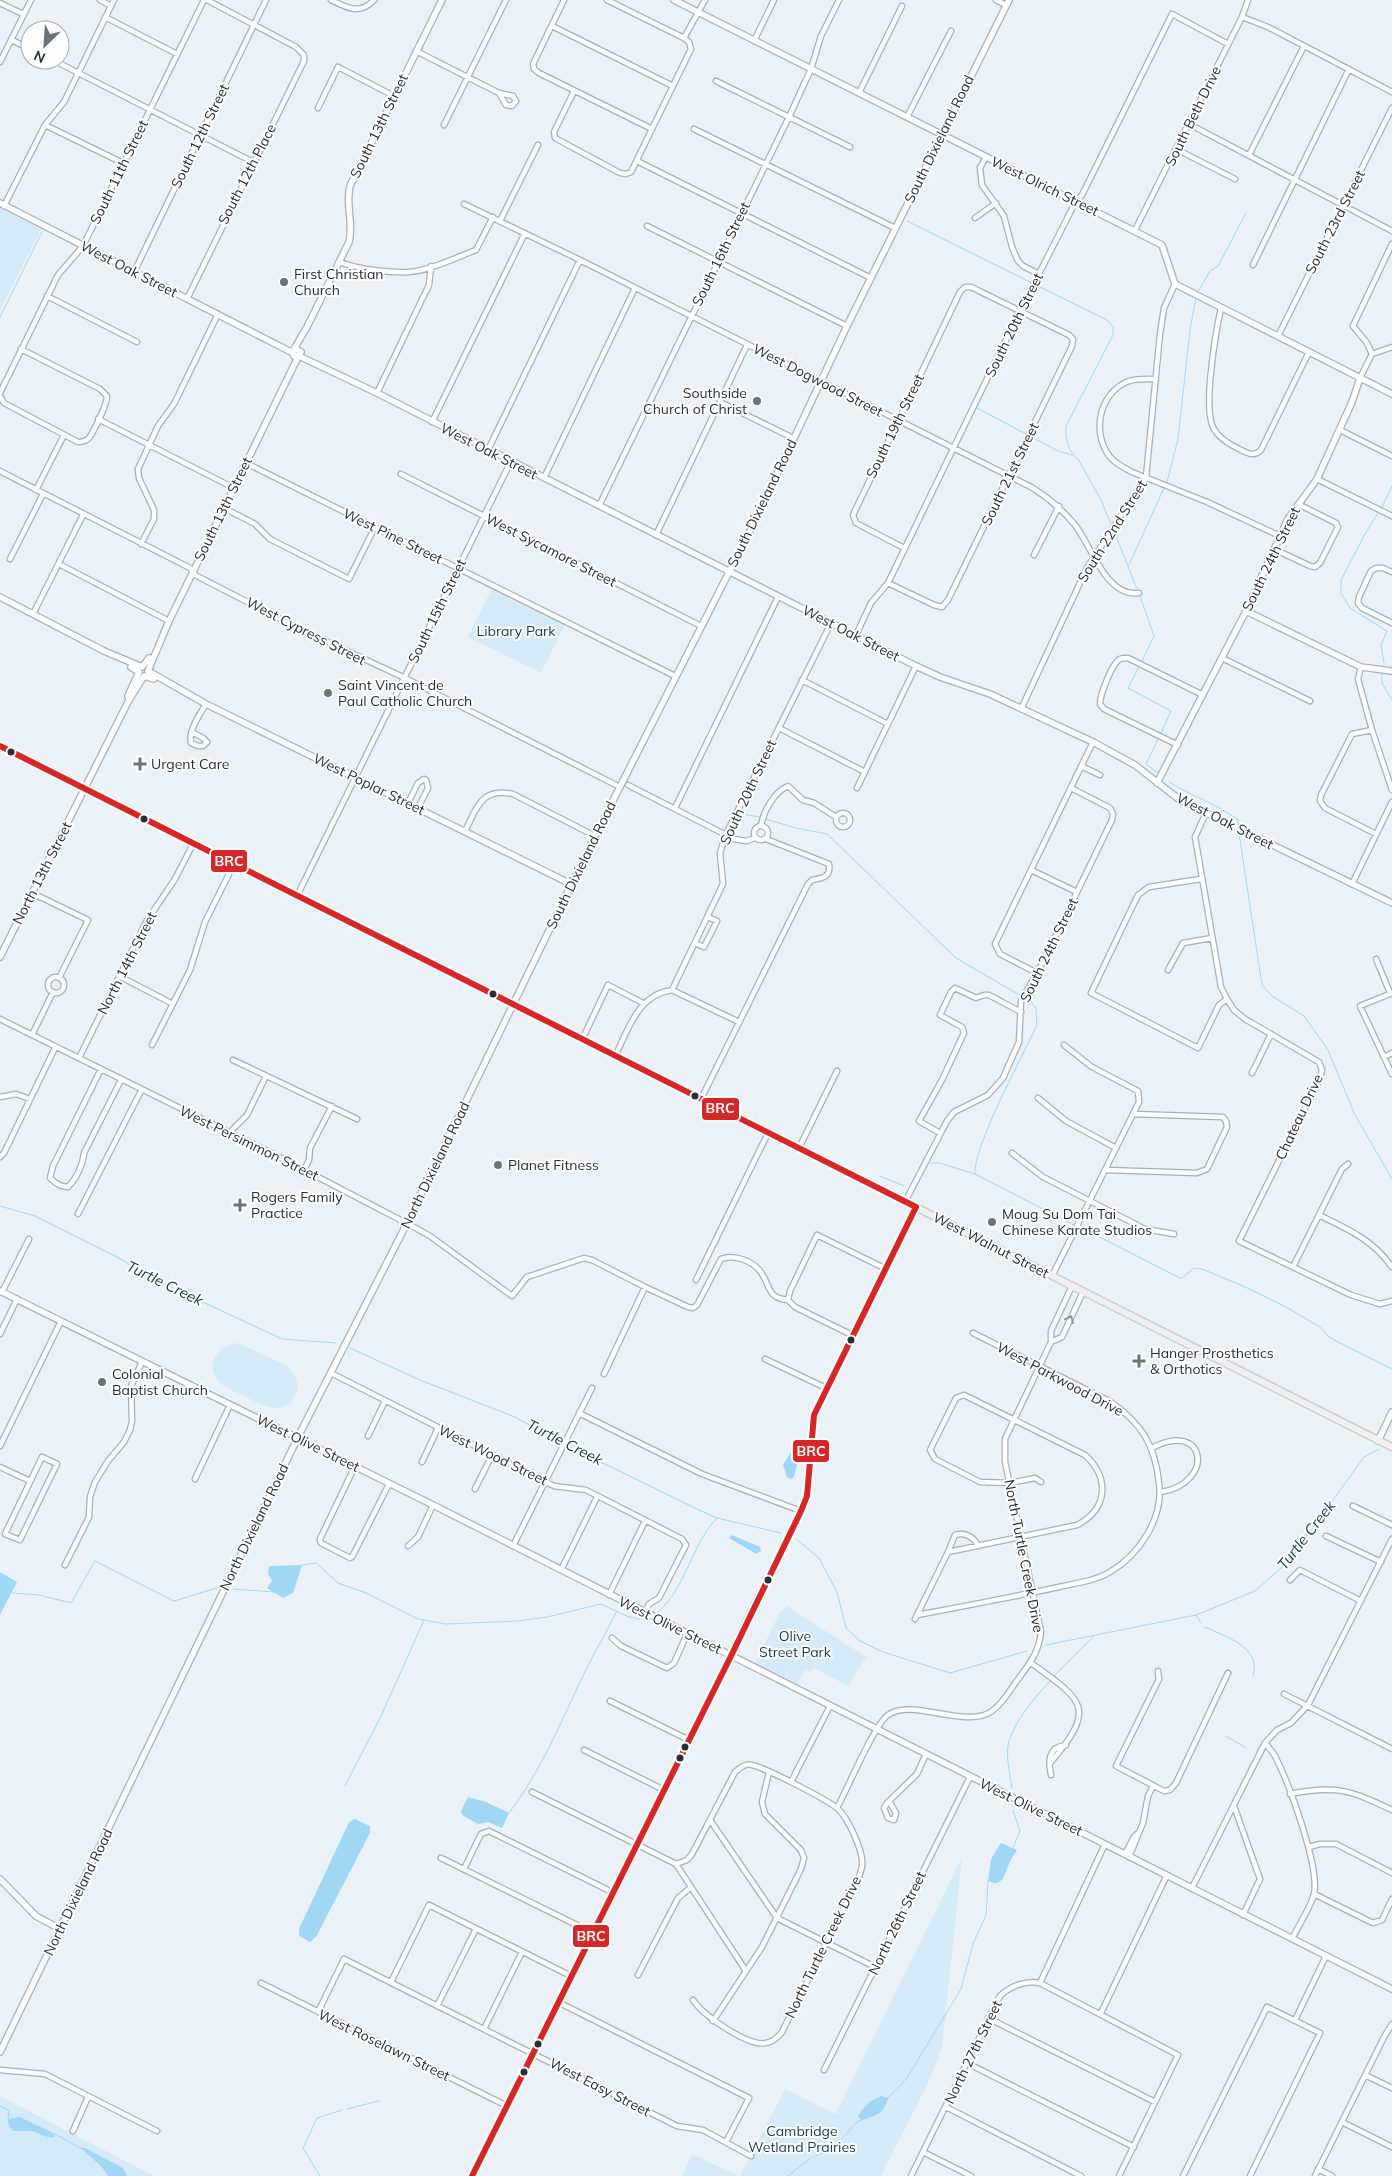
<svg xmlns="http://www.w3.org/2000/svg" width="1392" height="2176" font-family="Mulish,sans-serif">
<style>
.green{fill:#d4eaf8}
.water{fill:#a0d7f5}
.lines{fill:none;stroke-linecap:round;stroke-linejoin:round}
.stream{stroke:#a0d7f5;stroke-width:1}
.street-casing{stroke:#a9b0b5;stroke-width:7}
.secondary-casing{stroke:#a9b0b5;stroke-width:8}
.primary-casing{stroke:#c8cdcf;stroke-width:9}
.street{stroke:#fcfdfe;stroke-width:4.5}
.secondary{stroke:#fcfdfe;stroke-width:5.5}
.primary{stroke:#f2edef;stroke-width:6}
.bus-1-casing{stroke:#fefefe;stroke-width:10}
.bus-1{stroke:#d62728;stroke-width:6}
.oneway{stroke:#919699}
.poi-dot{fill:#6b7378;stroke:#fefefe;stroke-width:2}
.bus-dot{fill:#262f34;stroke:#fefefe;stroke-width:2}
.labels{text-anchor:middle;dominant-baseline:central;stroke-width:4;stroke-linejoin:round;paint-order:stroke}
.street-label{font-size:14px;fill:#262f34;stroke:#fefefe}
.poi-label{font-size:14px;fill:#262f34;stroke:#fefefe;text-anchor:start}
.park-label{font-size:14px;fill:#103b50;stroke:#fefefe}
.water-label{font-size:15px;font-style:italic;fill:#0e3a4f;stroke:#fefefe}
.line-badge{stroke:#fefefe;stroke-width:2}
.badge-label{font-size:14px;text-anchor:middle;font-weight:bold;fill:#fff}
</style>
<rect width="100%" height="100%" fill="#eaf2f7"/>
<path class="green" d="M0,208l41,21 -41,82z
M492,588l73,37 -24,48 -73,-36z
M235,1343l8,2 44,21c8,8 13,17 9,28 -11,26 -38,9 -54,1 -8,-4 -18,-7 -24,-14 -13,-17 0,-34 17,-38z
M787,1606l79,51 -18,29 -34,-18 -4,4 -5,-2 -7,14 -43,-21 25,-51z
M962,1857l-20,191 -14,35 -47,93h-141l45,-87 51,25z
M0,2096l154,80h-154z
M692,2154l47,22h-57z"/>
<path class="water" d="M794,1451l5,5 -5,21 -3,2 -4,-2 -4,-12 8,-13z
M732,1535l28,12 1,4 -5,3 -27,-16z
M302,1565l-9,28 -10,5 -16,-10 5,-7 -4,-7 1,-8z
M0,1572l17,10 -17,33z
M468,1797l18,5 23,11 -7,15 -14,-6 -10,2 -16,-9 -1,-4z
M355,1819l15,7v7l-54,104 -6,5 -11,-6v-7l50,-107z
M1001,1843l16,7c-3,5 -6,9 -8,14 -5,11 -6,24 -21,17l3,-22z
M881,2096l7,2c-4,15 -12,18 -26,22l-4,-3c4,-10 13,-17 23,-21z
M20,2117l35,17 -1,4 -10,-2 -11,-5h-20l-4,-5 -1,-7z
M81,2148h4l38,20 4,8h-19c-6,-12 -18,-18 -27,-28z"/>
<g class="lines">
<path class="stream" d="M907,221l125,62
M1036,285l71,35 6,7v8l-47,91c-1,12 2,26 12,33l23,41 10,24
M1199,290l11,-19 8,-5 28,-53
M0,317l42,-85
M977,408l49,26
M1032,437l26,14 14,4
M1167,482l11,-43 12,-109 6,-32
M1382,507l10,-21
M1378,513l-13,21 -24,46v13l9,15 37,23 -6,14 3,18
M1114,531l23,58
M1129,565l35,-77
M1140,596l14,40 -12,25
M1139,667l-11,21 43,23 -10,22
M1382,674v9l10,17
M1158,739l-12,25 13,10
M1169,782c22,14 48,22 69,38v4
M743,814l16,3
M765,819l31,9 31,6 129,124 65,38
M1239,833l23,152 10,11 32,20 24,34 27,65 37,64
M1027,998l9,10 1,17c-13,28 -65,124 -62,149l99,51
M930,1163h9l36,11
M880,1176l24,10
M0,1206l35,10 82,41 43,25 122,57 54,4
M1080,1227l100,51h2l12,-10 8,1 41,17 41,20 36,21 8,9 10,6 54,27
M350,1348l70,32 95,37 45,25 139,68 18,8 64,15
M796,1539l23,19 18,34 9,36 14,13 23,11 67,21 77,-22
M302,1565l14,-2 22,20 28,10 52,26 28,5 72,-3 29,-4 54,-13 28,13 11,2
M233,1589l41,3
M12,1593l27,2 32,8 24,-42 79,40 46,-14
M658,1612c28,-24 33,-67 59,-94
M1196,1615l5,8
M1205,1627c21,10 57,20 48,49
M1046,1645l150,-30 59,-24 34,-30 75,-104 15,-8
M1053,1677l40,-40
M1226,1736l20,12
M345,1786l37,-72 42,-94
M1012,1788c-2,-15 -7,-33 -3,-47 7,-22 27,-45 42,-61
M1013,1810l7,21 -7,16
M509,1813c30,-39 50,-86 71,-131 11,-24 25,-47 37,-71
M887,2099l20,-21 54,-89 12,-45 13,-29 2,-35
M0,2106l9,5 -1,8
M347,2109l32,-8
M55,2134l27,15
M813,2157l20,-8 24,-27 6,-3
M320,2176l-17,-28 14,-30 25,-8
M788,2176l23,-18"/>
<g class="street-casing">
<path id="street" d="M100,0l11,6
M331,0c16,8 29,15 43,0
M564,0l-31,64 1,5 5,4 113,56
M607,0l77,38
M996,0l10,5
M0,3l23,11
M105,17l72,37
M1242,17l26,10 124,65
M552,26l121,60
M12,40l18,9
M754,41l20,-41
M416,51l83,42 14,3 3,5 -4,5 -6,-1 -7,-12
M53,60l200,102
M0,62l31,-62
M716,81l134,66
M574,91l-20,41 1,6 65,35 6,1 5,-2 60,-123 -2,-7 -5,-4 21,-38
M859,93l43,-87
M318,108l20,-41 56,29
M907,117l44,-86
M1189,124l203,107
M45,125l78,38
M444,125l62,-125
M694,129l201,99
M1176,149l59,30
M1249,155l55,-109
M986,157l-6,11 2,17 22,31 8,31 6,14 5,5 16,8
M637,161l234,117
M464,204l116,56 451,227c18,11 31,22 44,38 16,20 31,73 64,68
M4,206l41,-81 19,-23 50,-102
M975,218l21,-15
M500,221l38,-76
M647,226l200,100
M1135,230l107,-213 6,-17
M340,262c16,7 51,11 69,10 20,-1 48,-15 67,-22l17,-33
M1253,265l96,-196
M134,272l132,-272
M47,296l90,46
M187,299l117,-238v-6l-8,-8 -89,-47
M1221,308c-5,23 -19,102 -7,121 5,9 15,15 23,19 9,4 16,10 24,2l48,-98
M1278,336l114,-228
M1372,354l-5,-11 -14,-17 39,-82
M1360,378l12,-24 20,-7
M1156,379c-10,0 -18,-1 -27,2 -30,11 -38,52 -19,76 6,7 14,11 22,15l75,30 73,34
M0,393l58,-118 25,-29 121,-246
M377,393l52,-108 2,-19
M0,396l4,7 74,39c5,0 8,-1 11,-4 5,-7 18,-33 18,-42l-7,-7 -79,-40
M720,402l73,36
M98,419l136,69
M432,422l93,-189
M1340,430l52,26
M488,450l92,-190
M246,463l429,213
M0,471l190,97 5,7 107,55 103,48 211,107
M401,474l300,152
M544,478l91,-190
M1317,479l75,37
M36,490l28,-55
M599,506l190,-389 22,-48 10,-33 18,-36
M224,508l31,16 15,15 79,40 26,-52
M656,535l91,-190
M141,544l13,-25v-9l-15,-32 -1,-9 20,-43 16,-22 44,-90
M1274,549l36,17 5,1 5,-4 18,-36 -2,-4 -38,-19
M1034,555l25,-49
M10,559l33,-65
M59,564l110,57
M1392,572l-9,-4h-7l-5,3 -12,26 -1,6 4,5 30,15
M888,583l46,22 8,2 6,-7 124,-254 1,-7 -4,-4 -98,-48h-6l-5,5 -107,223 3,8 48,25
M33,614l50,-99
M856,635l15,-32 17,-20 132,-272 56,-110 6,-6 90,-181 56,30
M1222,658l88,43
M1361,667l-3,12 14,51 20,60
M802,680l86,44
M1021,709l66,-141 59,-91 14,-143 4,-26 11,-24
M779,728l86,44
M1372,730l-20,4 -31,61 -1,6 5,7 51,26
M192,732l11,6 4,4 -4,4h-5l-7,-3c-3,-12 9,-29 15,-39
M1178,745l-74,-36 -4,-5c0,-9 12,-41 20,-45 3,-1 5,-1 8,-1l75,37
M1081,766l19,9
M628,785l106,54 12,2 9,-3
M857,788l59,-122
M408,803l10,-20 6,-4 2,1 2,8 -10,20
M675,808l103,-211
M836 820a7 7 0 1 1 14 0a7 7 0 1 1-14 0Z
M1206,813l-11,24 26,150 6,12 7,11 11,9 74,43 3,8 -2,8 -81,163 112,54 29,9 12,-3
M754 833a7 7 0 1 1 14 0a7 7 0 1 1-14 0Z
M761,826c2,-14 13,-34 27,-40l15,14 11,3 22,14
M465,831c12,-23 16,-44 48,-37l82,42
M1031,870l46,22
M1201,879l-52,8 -11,8 -47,98 107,55 21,-43 8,-6
M1352,884l40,-82
M32,893l56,27 -29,58
M297,896l214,-435
M695,943l9,4 13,-26 -9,-4
M1376,959l14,34
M1168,970l15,-27 29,-5
M1037,973l-37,-19 -5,-10 98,-202
M119,976l54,28
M48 985a8 8 0 1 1 16 0a8 8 0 1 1-16 0Z
M672,990l51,-106 -3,-31 6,-19 105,-211
M672,990l67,32
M1392,993l-32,13 32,68
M0,1019l287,142 127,66 16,9 82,60 15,-19 57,-19 8,2 53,27
M32,1035l21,-43
M582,1040l26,-55 35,18
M152,1045l38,-75 15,-48 29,-58
M615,1056c14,-27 22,-61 57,-66
M1384,1057l8,-4
M79,1058l67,-136 29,-43 18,-35
M233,1060l124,59
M101,1069l-48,97 -3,12c6,6 11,9 18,9 9,-9 15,-23 16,-34l37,-73
M1252,1073l19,-39
M0,1097l16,-3 14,5
M1038,1098l28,23 50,27
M701,1099l107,-215 4,-4c10,-2 19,-2 17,-16l-63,-25
M229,1133l18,-18 19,-39
M940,1133l-21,-12 23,-41 22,-47 -2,-6 -22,-12 11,-23 4,-4 21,10 8,-3h5l32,17
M799,1148l38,-77
M1012,1153l31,24 102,52 29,5
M0,1157l4,-4 51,-105
M304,1170l5,-10 1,-12 22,-42
M1106,1170l91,3 10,-4 20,-42 -1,-6 -3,-4 -90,-3
M905,1202l42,-81 7,-9 34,-17 15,-17 16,-36 2,-41 22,-39 69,-142 1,-6 -3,-6 -39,-20
M78,1214l63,-123
M1319,1215c30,15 53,24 73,52
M1293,1267l49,-98 6,-5
M1052,1276l87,-174 -1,-11 -46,-24 -28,-22
M696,1280l72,-147
M2,1292l27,-53
M788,1300l2,-9 27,-56 69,34
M788,1300l7,7 57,28
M0,1334l17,-35
M1051,1342l11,-5 21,-45
M765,1359l61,29
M331,1373l215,109 8,4 32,4 96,49 4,6 -27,53 -10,6 -4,9
M604,1374l41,-87 43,20 5,1 4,-3 24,-46c12,-5 30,1 39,12 11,14 6,27 28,29
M579,1413l123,61 99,37
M368,1436l17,-35
M0,1446l61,-125
M1152,1448c54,-29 64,35 9,44
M42,1457l15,7 -37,76 -15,-6z
M422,1462l16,-34
M355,1466l-35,73 1,4 29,15 2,-1 37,-73
M0,1467l30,14
M195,1479l35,-74
M475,1489l17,-34
M1353,1506l39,19
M1326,1536l55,26
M408,1546l10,-9 15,-32
M513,1546l79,-158
M948,1552l7,-17c10,-3 19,2 23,11
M65,1565l24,-48 1,-20 5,-15 13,-21 16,-19 6,-12 2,-9 -1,-35 11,-24
M561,1570l36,-73
M1290,1580l10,-10 61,31
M609,1595l36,-74
M917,1615c48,-9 95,-18 142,-28 17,-4 36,-6 51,-15 29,-17 54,-54 49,-89 -4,-38 -17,-59 -48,-81l-138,-69
M915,1619l33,-67 129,-27c31,-16 33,-47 8,-70l-121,-60 -8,3 -26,52 5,9 45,23 30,1 25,-5 6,4
M612,1638l9,8 46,22 7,-5 13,-29
M1031,1663c51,37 67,44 20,99
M1158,1671l1,8 -43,87 48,25 6,-1 6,-7 52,-110
M1284,1694l108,55
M610,1701l79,39
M1265,1743c4,5 9,10 11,15 13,26 44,109 38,136 -3,13 -16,32 -22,45
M584,1750l80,40
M1051,1775c-3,-14 -3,-28 15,-30
M791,1782l39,-76
M532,1792l144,72 70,107
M1290,1794c47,-9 60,-4 102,16
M889,1801l7,12 -2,7 -6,-2 -4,-10 3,-5 30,-29 9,-20
M1234,1806l26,73 -17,36
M837,1808c10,-18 37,-83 51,-93 24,-18 78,15 104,-4 10,-7 17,-19 24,-29 12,-16 23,-29 25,-50l-36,-170v-23l46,-97v-11l21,-45
M710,1820l67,98 98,49
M1309,1847l11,-3h16l56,29
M1125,1854l9,-17 3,-3
M1129,1857l14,-34 5,-27 5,-10
M441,1858l152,75
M676,1864l11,-4 5,-6 43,-82c5,-4 10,-9 17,-7 14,3 76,35 86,44 10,9 26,43 24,57 0,3 -2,7 -3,11l-77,155c-4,5 -9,10 -16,11 -18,4 -63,-28 -73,-43
M464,1869l17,-35 8,-3 125,62
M1192,1888l73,-145 12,-13 14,-7 17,-18 84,-166
M1314,1894l59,29 9,-3 10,-21
M638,1975l40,-77 12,-10
M391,1982l38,-77 142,71
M261,1983l246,123
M1040,1983l65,-139
M558,2002l191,96 -23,44
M437,2006l39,-77
M318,2012l26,-53 333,167 26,4 48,26
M1101,2013l66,-138
M988,2018l167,84
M1295,2020l31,-64
M713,2021l49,-74 39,-78 3,-11 -3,-8 -36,-36 -3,-12 7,-30
M484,2029l38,-77
M967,2063l167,84
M0,2070l45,4 112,57
M824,2070l146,-293
M1365,2075l27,13
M946,2107l135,69
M1342,2122l50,25
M73,2131l15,-34
M923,2152l48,24
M1318,2169l14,7
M911,2176l89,-180c10,-10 26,-16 40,-13l138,72 -59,121
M1183,2176l84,-169 53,26 -70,143
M1315,2176l69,-139 8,-13"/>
</g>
<g class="secondary-casing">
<path id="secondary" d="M674,0l488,245 13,39 217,110
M0,203l293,150
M296,349l5,3 -3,5 -4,-1 -1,-5 15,-26 41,-83c5,-19 -4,-37 1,-56l92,-186
M299,356l78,37 539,273 24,11 50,17 103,48 42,23 45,35 212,103
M298,357l-129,264 -21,50 58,33 365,180
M0,597l104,54 38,16 7,-9
M1246,611l115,56 31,4
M129,700l-1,-4 11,-24 -8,-5
M1157,783l89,-172 42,-92 29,-40 35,-77 8,-24
M0,957l129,-257 15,-24 10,3
M0,1291l433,214 959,484
M1378,1441l14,-29
M0,1879l36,37 24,13
M0,2052l300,-619 103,-202 192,-395 158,-311 94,-199 162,-326
M472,2176l259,-520 13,-30 57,-115 6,-15 7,-81 102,-208"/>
</g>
<g class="primary-casing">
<path id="primary" d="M0,746l1392,701"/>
</g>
<use href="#street" class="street"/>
<use href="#secondary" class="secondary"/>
<use href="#primary" class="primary"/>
<g class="bus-1-casing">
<path id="bus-1" d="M0,746l916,461
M472,2176l259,-520 70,-145 6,-15 7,-81 102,-208"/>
</g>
<use href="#bus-1" class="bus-1"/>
</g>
<defs><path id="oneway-chevron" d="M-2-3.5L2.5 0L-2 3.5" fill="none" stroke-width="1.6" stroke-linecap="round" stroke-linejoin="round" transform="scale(1.25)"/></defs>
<use class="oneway" href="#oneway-chevron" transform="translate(1070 1319) rotate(-65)"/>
<g class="poi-dot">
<circle cx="284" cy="282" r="5"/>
<circle cx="757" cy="401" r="5"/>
<circle cx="328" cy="693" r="5"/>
<path d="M137.5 756.5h5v5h5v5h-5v5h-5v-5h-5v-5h5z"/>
<circle cx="498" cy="1165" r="5"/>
<path d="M237.5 1197.5h5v5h5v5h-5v5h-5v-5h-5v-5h5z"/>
<circle cx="992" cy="1222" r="5"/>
<path d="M1136.5 1353.5h5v5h5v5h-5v5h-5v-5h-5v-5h5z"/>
<circle cx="102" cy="1382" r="5"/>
</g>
<g class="bus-dot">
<circle cx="11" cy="752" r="4.5"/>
<circle cx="144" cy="819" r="4.5"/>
<circle cx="493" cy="994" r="4.5"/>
<circle cx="695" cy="1096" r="4.5"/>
<circle cx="851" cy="1340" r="4.5"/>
<circle cx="768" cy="1580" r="4.5"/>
<circle cx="685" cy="1747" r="4.5"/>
<circle cx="680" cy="1758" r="4.5"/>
<circle cx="538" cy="2044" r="4.5"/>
<circle cx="524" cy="2072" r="4.5"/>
</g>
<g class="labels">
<g class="street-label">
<text transform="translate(1193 116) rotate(-64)">South Beth Drive</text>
<text transform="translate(379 126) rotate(-64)">South 13th Street</text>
<text transform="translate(200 136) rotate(-64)">South 12th Street</text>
<text transform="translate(939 139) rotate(-64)">South Dixieland Road</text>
<text transform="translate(119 172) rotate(-64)">South 11th Street</text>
<text transform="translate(247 174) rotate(-63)">South 12th Place</text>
<text transform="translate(1045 186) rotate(26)">West Olrich Street</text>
<text transform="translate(1335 222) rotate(-63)">South 23rd Street</text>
<text transform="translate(721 254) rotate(-64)">South 16th Street</text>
<text transform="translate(129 269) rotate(27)">West Oak Street</text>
<text transform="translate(1014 325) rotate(-64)">South 20th Street</text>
<text transform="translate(818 380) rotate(27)">West Dogwood Street</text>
<text transform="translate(895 426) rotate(-64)">South 19th Street</text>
<text transform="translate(489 451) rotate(27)">West Oak Street</text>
<text transform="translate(1010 474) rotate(-64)">South 21st Street</text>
<text transform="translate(762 503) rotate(-64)">South Dixieland Road</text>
<text transform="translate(223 509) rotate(-64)">South 13th Street</text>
<text transform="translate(1112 531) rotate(-58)">South 22nd Street</text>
<text transform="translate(393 536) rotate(26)">West Pine Street</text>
<text transform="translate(551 550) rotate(27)">West Sycamore Street</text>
<text transform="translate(1271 559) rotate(-64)">South 24th Street</text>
<text transform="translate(437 611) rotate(-64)">South 15th Street</text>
<text transform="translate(306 631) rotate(27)">West Cypress Street</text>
<text transform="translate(851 633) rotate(27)">West Oak Street</text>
<text transform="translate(369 784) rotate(26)">West Poplar Street</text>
<text transform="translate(748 792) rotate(-65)">South 20th Street</text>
<text transform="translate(1225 821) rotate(27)">West Oak Street</text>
<text transform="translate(581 865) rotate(-64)">South Dixieland Road</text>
<text transform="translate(42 873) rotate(-63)">North 13th Street</text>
<text transform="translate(1049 950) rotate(-64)">South 24th Street</text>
<text transform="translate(127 963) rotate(-63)">North 14th Street</text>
<text transform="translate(1299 1117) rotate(-65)">Chateau Drive</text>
<text transform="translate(249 1143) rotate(26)">West Persimmon Street</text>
<text transform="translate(435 1165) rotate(-64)">North Dixieland Road</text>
<text transform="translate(991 1245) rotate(27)">West Walnut Street</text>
<text transform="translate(1060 1379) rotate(28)">West Parkwood Drive</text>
<text transform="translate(308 1443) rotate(26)">West Olive Street</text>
<text transform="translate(493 1455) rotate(26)">West Wood Street</text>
<text transform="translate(254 1527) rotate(-64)">North Dixieland Road</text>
<text transform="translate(1024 1556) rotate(79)">North Turtle Creek Drive</text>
<text transform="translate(670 1625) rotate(26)">West Olive Street</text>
<text transform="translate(1031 1807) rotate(26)">West Olive Street</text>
<text transform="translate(78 1892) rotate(-64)">North Dixieland Road</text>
<text transform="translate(897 1923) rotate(-64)">North 26th Street</text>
<text transform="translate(823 1947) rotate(-64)">North Turtle Creek Drive</text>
<text transform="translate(384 2045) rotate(26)">West Roselawn Street</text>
<text transform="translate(973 2052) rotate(-64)">North 27th Street</text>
<text transform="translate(600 2087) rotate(27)">West Easy Street</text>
</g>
<g class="poi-label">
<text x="294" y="274">First Christian<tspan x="294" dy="16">Church</tspan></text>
<text x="747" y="393" text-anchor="end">Southside<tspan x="747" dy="16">Church of Christ</tspan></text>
<text x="338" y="685">Saint Vincent de<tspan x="338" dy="16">Paul Catholic Church</tspan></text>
<text x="151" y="764">Urgent Care</text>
<text x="508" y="1165">Planet Fitness</text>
<text x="251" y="1197">Rogers Family<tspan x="251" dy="16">Practice</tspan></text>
<text x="1002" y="1214">Moug Su Dom Tai<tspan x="1002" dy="16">Chinese Karate Studios</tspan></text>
<text x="1150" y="1353">Hanger Prosthetics<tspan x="1150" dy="16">&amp; Orthotics</tspan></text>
<text x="112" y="1374">Colonial<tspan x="112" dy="16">Baptist Church</tspan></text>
</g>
<g class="park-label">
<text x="516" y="631">Library Park</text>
<text x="795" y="1636">Olive<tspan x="795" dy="16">Street Park</tspan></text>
<text x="802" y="2131">Cambridge<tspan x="802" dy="16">Wetland Prairies</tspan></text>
</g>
<g class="water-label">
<text transform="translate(165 1283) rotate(26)">Turtle Creek</text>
<text transform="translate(565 1442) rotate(27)">Turtle Creek</text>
<text transform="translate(1306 1535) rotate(-52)">Turtle Creek</text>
</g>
</g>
<g class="line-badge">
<rect x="210" y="849" width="38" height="24" rx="5" fill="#d62728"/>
<rect x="701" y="1097" width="39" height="24" rx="5" fill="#d62728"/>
<rect x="792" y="1439" width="38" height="24" rx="5" fill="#d62728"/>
<rect x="572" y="1924" width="38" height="24" rx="5" fill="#d62728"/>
</g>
<g class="badge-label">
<text x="229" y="866">BRC</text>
<text x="720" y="1113">BRC</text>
<text x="811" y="1456">BRC</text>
<text x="591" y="1941">BRC</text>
</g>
<g transform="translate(45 45) rotate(205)"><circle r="24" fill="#fefefe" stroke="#a8abad"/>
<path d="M0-4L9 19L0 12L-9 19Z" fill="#6b7378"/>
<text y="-8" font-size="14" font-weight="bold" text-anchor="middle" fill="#262f34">N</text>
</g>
</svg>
